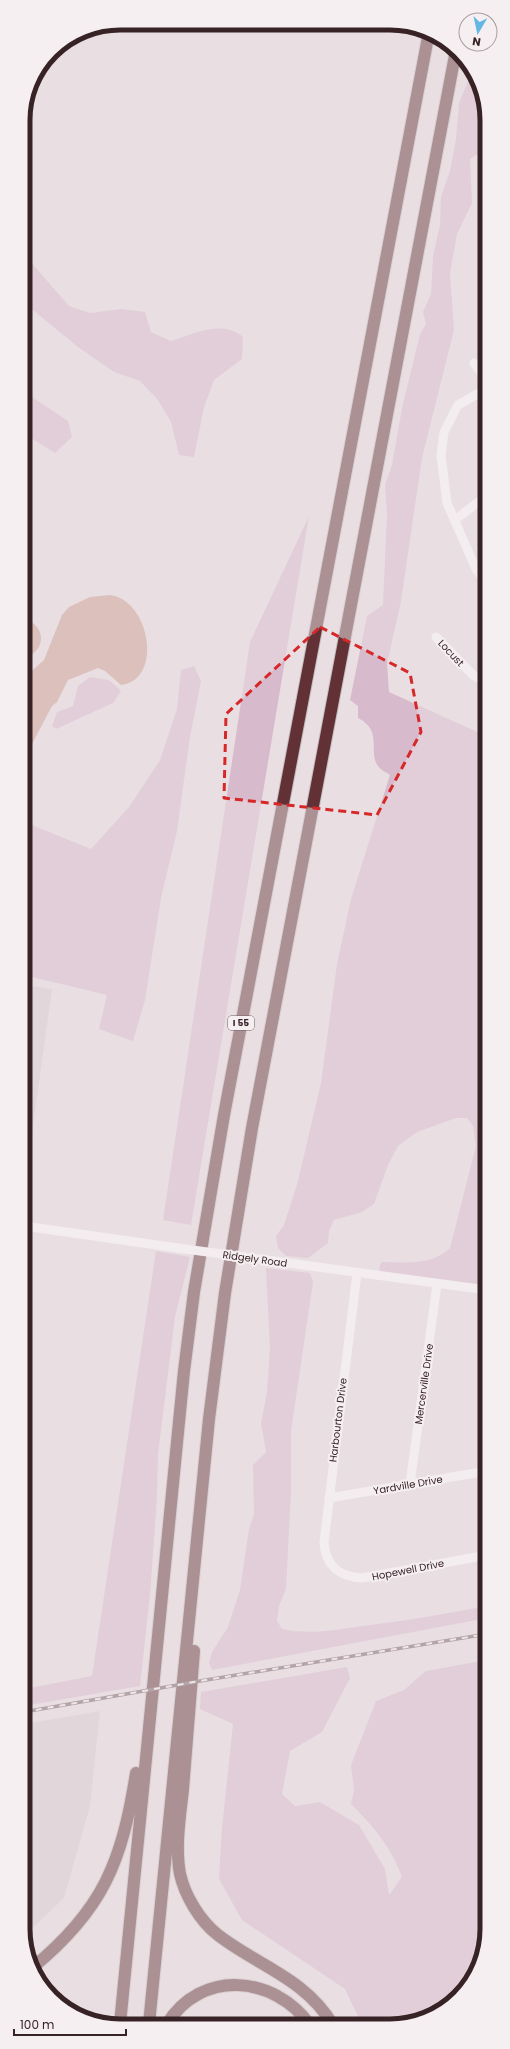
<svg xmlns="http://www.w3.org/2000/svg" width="510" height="2049" font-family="Poppins,sans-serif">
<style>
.built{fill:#d8ced1}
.green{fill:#d8bacd}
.water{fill:#c99c8c}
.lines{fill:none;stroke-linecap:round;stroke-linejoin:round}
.highway-casing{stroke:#c3bdbe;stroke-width:14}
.street{stroke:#fff;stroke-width:9}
.highway{stroke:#613135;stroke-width:12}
.rail-casing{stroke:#735c60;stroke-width:3.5}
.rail{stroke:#f6eff2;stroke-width:2;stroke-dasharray:6;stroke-linecap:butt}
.street-bridge{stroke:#fff;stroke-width:9}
.marked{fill:none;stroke:#d62828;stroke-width:3;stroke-dasharray:8 5;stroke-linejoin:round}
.labels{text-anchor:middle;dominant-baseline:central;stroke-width:4;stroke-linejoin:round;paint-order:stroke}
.shield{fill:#f6eff2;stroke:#706062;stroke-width:1}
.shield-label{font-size:9px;font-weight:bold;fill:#372225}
.street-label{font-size:10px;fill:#372225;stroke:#f6eff2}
.rim{fill:none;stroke:#372225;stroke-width:5}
</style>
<rect width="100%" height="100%" fill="#e9dfe2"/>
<path class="built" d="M24,985l28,4 -28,202z
M100,1711l-10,95 -26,92 -40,38v-212z"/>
<path class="green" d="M471,74l15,33v48h-10l-6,4 2,44 -15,31 -7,39 4,57 -32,128 -21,143 -14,63 2,28 97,44 1,550 -104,-12 -4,-3 1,-6 2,-3c24,0 50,4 68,-14l26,-102 -3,-20 -6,-8h-11l-39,14 -19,14 -10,19 -14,39 -12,8 -28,8 -5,11 -1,12 -20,15 -22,-2 -8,-8 -2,-12 8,-11 14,-44 23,-98 16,-119 14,-65 39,-124c-2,-2 -6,-3 -8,-5 -18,-14 4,-38 -24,-52v-12l-8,-6 17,-84 16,-11 4,-92 -2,-28 7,-20 10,-57 18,-74 6,-10 -3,-12 8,-18 2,-38 7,-31 1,-28 9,-26 6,-32 3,-36z
M23,253l46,53 21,7 31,-4 24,3 6,20 20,9c22,-7 52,-22 72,-4l-1,22 -28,21 -10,27 -10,50 -15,-2 -8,-33 -13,-22 -18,-19 -26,-9 -36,-25 -55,-45z
M23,391l45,30 4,16 -17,16 -32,-20z
M309,516l-118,709 -28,-5 87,-578z
M194,666l7,15 -11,56 -13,94 -16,67 -16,102 -12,41 -34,-12 8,-34 -83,-20 -1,-176 9,26 59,24 38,-42 31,-47 17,-51 4,-39z
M90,677l19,3 12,11 -8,12 -57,26 -4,-3 5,-14 16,-6 5,-20z
M156,1251l34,6 -15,60 -17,137 -1,43 -7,98 -10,91 -116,20v-17l68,-13z
M266,1268l44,5 3,9 -22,149v59l-5,99 -7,17 -2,15 5,8c27,6 53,1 80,-3 42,-5 83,-12 125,-20v12l-275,52 -3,-7 3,-11 16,-25 12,-37 9,-61 5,-15 -1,-49 13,-13 -5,-29 6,-31 3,-44z
M487,1660v275l-7,31 -17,27 -30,23 -30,9h-41l-17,-36 -103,-69 -23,-41 3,-51 11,-104 -33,-15 1,-17 146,-25 3,11 -28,54 -32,19 -8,43 13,12 25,-4 39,23 26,44 4,26 13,-18c-11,-30 -28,-50 -51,-73l3,-14 -3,-25 25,-64 28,-11 22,-19z"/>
<path class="water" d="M110,595c40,5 54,85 11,90l-16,-14 -7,-3 -30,12 -11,22 -5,4 -20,38 -9,10v-75l21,-19 18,-45 7,-8 21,-10z
M23,619c26,6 22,36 0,38z"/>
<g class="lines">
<g class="highway-casing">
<path id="highway" d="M194,1651c-4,46 -7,92 -11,138 -3,28 -8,58 -3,85 5,22 20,47 38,61 40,31 87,43 115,90
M32,1968c71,-58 90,-106 104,-195
M120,2024l64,-653 10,-79 30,-177 205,-1083
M149,2024l60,-605 16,-126 27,-165 204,-1078
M167,2024c34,-55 107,-49 143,1"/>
</g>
<path class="street" d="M474,363l12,16
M486,389l-28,16 -14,27 -3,23 6,48 29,66 10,13
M455,520l31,-24
M436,637l37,38 13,7
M24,1226l154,22
M251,1258l236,32
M357,1273l-33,269c1,24 16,35 38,36l125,-23
M410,1484l27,-200
M329,1498l158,-27"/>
<use href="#highway" class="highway"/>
<g class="rail-casing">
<path id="rail" d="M24,1712l176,-31 287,-47"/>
</g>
<use href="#rail" class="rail"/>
<path class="street-bridge" d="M178,1248l73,10"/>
</g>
<path d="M0 0H510V2049H0ZM320,627l90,46 11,59 -44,83 -153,-17 2,-84z" fill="#e9dfe2" fill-opacity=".55" fill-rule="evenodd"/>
<path class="marked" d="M320,627l90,46 11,59 -44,83 -153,-17 2,-84z"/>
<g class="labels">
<rect class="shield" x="228" y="1016" width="26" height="14" rx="3"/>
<g class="shield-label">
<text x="241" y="1023">I 55</text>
</g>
<g class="street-label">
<text transform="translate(451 653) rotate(47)">Locust</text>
<text transform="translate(255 1259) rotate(8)">Ridgely Road</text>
<text transform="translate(424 1384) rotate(-82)">Mercerville Drive</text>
<text transform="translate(338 1420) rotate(-83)">Harbourton Drive</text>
<text transform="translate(408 1485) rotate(-10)">Yardville Drive</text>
<text transform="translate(408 1570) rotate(-11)">Hopewell Drive</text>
</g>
</g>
<path d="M0 0H510V2049H0ZM120 30H390A90 90 0 0 1 480 120V1929A90 90 0 0 1 390 2019H120A90 90 0 0 1 30 1929V120A90 90 0 0 1 120 30Z" fill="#f6eff2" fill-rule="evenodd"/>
<path class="rim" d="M120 30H390A90 90 0 0 1 480 120V1929A90 90 0 0 1 390 2019H120A90 90 0 0 1 30 1929V120A90 90 0 0 1 120 30Z"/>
<g transform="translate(478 32) rotate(189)"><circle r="19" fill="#f6eff2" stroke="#aa9da0"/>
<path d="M0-3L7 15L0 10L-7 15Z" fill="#62b7e4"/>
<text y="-6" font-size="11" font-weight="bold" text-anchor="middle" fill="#372225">N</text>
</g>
<path d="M14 2029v6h112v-6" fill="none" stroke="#372225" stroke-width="2"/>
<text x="20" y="2029" font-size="12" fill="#372225" stroke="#f6eff2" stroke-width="3" paint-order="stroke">100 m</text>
</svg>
